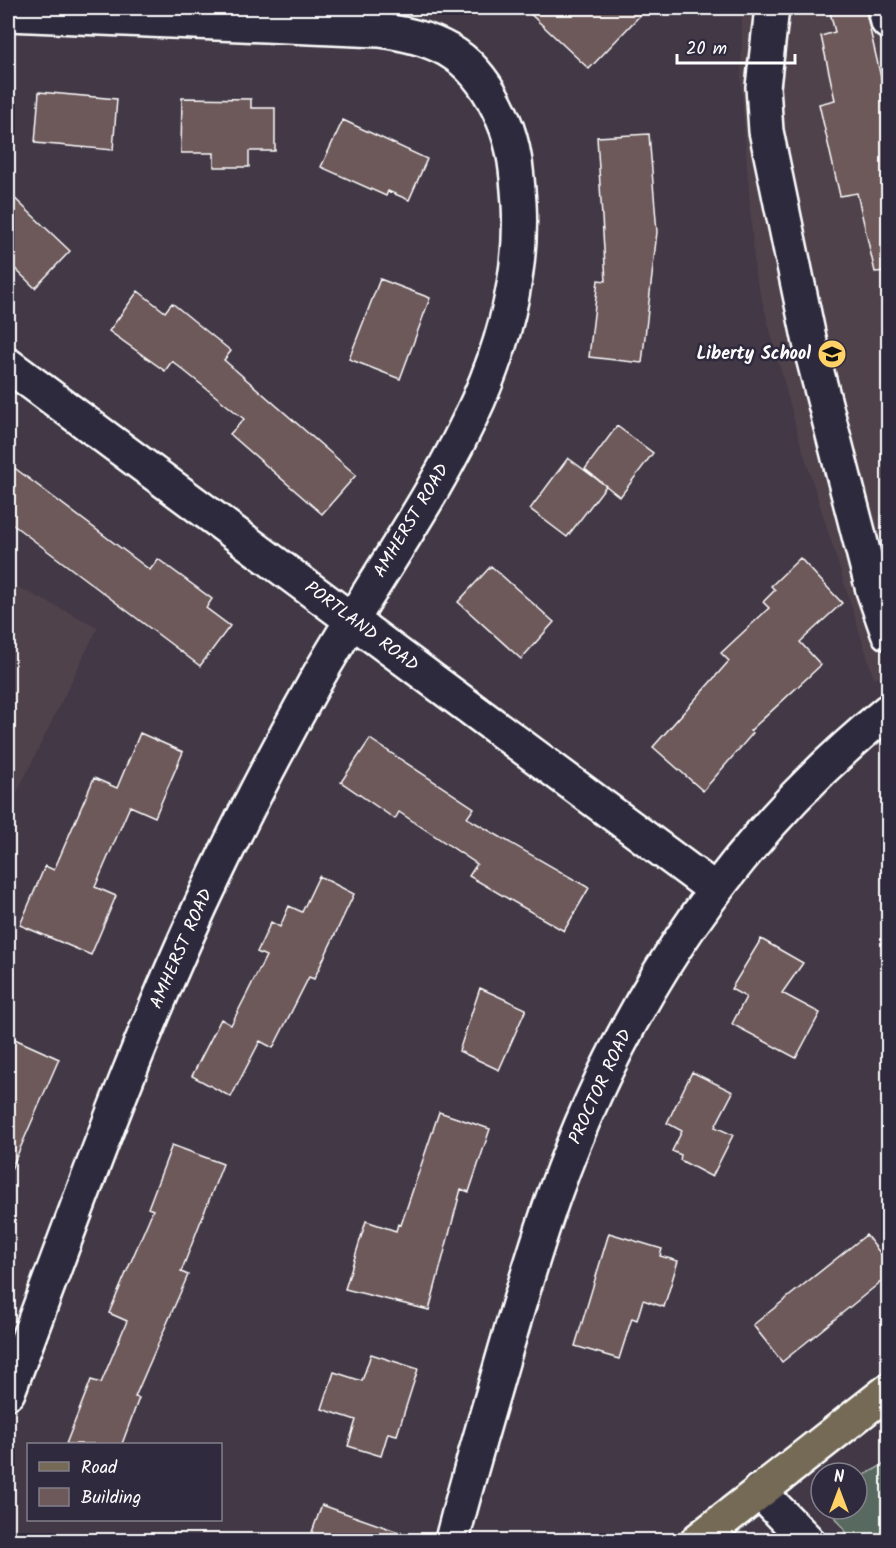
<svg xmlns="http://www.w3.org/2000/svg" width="896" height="1548" font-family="Kalam,sans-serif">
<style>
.built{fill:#4f424c}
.green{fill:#596a61;stroke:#acb4b0;stroke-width:1.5}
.building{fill:#6d595a;stroke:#fff;stroke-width:1.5}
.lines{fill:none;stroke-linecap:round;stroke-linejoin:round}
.minor-casing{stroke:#fff;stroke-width:38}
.major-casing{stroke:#fff;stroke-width:38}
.minor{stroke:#2f2a3d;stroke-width:33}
.major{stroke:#756a55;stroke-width:33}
.labels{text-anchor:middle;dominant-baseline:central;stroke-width:5;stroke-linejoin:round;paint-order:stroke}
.poi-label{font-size:18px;font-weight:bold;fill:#fff;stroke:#2f2a3d;text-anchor:end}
.street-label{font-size:18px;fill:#fff;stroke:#2f2a3d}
</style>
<rect width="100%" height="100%" fill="#423846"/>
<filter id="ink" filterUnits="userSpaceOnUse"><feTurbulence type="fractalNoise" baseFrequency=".0167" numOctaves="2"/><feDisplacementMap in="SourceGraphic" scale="12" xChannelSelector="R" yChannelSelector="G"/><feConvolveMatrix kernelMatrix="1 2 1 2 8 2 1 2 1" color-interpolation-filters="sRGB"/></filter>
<g filter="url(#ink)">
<path class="built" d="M742,8h146v663l-14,8 -76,-244 -43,-161 -14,-190z
M8,582l90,45 -90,184z"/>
<path class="green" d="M888,1462v78h-37l-21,-31h27v-30z"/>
<path class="building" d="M524,8h123l-58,61z
M829,8h36l23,100v163l-13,1 -18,-79 -17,3 -21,-92 16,-4 -14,-64 14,-4z
M39,92l78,7 -4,51 -78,-7z
M182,98l69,1v9h24v43h-26v16h-35v-14h-33z
M343,120l84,39 -18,41 -21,-9 -2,5 -65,-29z
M649,134l8,98 -15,131 -53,-6 9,-77 8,1 -9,-144z
M8,192l62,59 -35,37 -27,-26z
M380,279l50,19 -30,81 -51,-20z
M138,291l27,21 7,-9 59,48 -7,9 132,115 -34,39 -92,-80 14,-15 -72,-58 -7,10 -56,-40z
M617,426l36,27 -33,44 -35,-28z
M568,458l38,28 -39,51 -37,-28z
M8,463l142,107 8,-11 54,40 -6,9 24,18 -30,40 -192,-145z
M800,558l42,45 -42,39 21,23 -71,66 3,2 -50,58 -50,-44 76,-86 -8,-8 48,-45 -6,-6 12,-12 -4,-4z
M491,566l63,56 -33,37 -63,-57z
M140,733l43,19 -28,65 -25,-11 -35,81 21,9 -25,59 -71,-30 25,-59 9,4 40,-92 23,10z
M370,739l104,69 -7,10 122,70 -25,43 -95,-55 8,-12 -78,-52 -4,7 -54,-37z
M319,876l35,18 -40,85 -5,-2 -36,71 -13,-7 -29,56 -39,-21 29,-57 10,6 35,-69 -9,-4 14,-30 9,5 9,-21 13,6z
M761,939l42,24 -21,30 38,20 -24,45 -64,-34 14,-27 -15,-8z
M480,988l46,21 -27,61 -40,-19z
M8,1036l51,23 -50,115 -1,-1z
M692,1072l41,20 -18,35 18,8 -21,42 -32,-17 1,-5 -9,-4 10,-20 -15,-8z
M439,1112l51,17 -21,63 -8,-3 -32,121 -84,-21 21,-68 30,10 2,-7 3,1z
M172,1145l51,19 -42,108 7,3 -53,122 4,1 -17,46h-56l25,-64 10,3 26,-62 -18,-8 44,-103 -5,-2z
M609,1233l53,16 -2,7 18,5 -14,46 -21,-7 -6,20 -5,-2 -13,41 -44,-13z
M866,1235l22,28v13l-106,86 -29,-37z
M371,1354l47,15 -21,66 -9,-2 -7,23 -33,-10 8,-26 -34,-11 12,-37 28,9z
M322,1505l88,31 -1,4h-100z"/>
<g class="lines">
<g class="minor-casing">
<path id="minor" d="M772,8l-9,79 3,44 47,226 60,233 15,43
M885,8l3,14
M8,14l371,16c64,8 98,28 124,89 12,27 14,55 16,84 10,181 -122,332 -205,481 -34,61 -67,124 -97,187 -81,168 -143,347 -209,521
M8,365l706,524
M759,1491l48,49
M452,1540c13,-52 29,-105 44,-157 18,-63 36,-126 58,-188 68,-191 177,-356 334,-484"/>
</g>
<g class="major-casing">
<path id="major" d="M698,1540l190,-149"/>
</g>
<use href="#minor" class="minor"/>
<use href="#major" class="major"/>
</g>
</g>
<defs>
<g id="school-disc" transform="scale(1.5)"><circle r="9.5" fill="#ffd166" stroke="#2f2a3d"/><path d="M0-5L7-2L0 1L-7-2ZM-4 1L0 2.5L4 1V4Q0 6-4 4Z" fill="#111"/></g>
</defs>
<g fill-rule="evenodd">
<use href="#school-disc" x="832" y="354"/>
</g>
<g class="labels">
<g class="poi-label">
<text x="811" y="354">Liberty School</text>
</g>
<g class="street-label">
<text transform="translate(412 521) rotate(-59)">AMHERST ROAD</text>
<text transform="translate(361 627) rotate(37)">PORTLAND ROAD</text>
<text transform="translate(182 949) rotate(-66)">AMHERST ROAD</text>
<text transform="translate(601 1087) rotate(-65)">PROCTOR ROAD</text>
</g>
</g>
<rect width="896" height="1548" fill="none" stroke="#2f2a3d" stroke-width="30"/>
<rect x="15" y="15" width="866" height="1518" fill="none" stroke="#fff" stroke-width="2" filter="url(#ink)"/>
<rect x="27" y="1443" width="195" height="78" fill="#2f2a3d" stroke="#827f8b" stroke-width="1.5"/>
<rect x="39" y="1462" width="30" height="9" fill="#756a55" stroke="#827f8b" stroke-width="1.5"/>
<text x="81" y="1473" font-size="18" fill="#ffffff">Road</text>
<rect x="39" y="1488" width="30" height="18" fill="#6d595a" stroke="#827f8b" stroke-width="1.5"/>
<text x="81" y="1503" font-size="18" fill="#ffffff">Building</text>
<g transform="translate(839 1491)"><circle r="28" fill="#2f2a3d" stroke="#827f8b" stroke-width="1.5"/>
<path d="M0-4.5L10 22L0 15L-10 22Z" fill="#ffd166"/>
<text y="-9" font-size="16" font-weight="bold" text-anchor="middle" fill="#ffffff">N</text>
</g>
<path d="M677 54v9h118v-9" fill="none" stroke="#ffffff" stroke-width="3"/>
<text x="686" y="54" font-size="18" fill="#ffffff" stroke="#2f2a3d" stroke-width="4.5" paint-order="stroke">20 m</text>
</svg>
